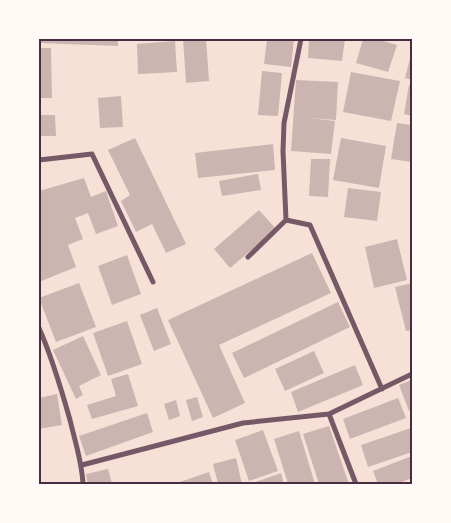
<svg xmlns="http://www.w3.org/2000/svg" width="451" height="523" font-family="Rubik,sans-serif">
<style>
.building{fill:#ccb4b1}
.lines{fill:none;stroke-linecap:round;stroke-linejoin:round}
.minor{stroke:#755966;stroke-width:5}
.neatline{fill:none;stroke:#4a2c40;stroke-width:2}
</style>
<rect width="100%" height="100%" fill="#f7e1d7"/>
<path class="building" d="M39,39h79v7l-79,-3z
M183,39h23l3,42 -23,2z
M267,39h27l-3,28 -27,-3z
M309,39h36l-3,22 -34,-3z
M363,39h14l20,6 -9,27 -32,-9z
M175,41l2,31 -39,2 -1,-30z
M39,48h12l1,50h-13z
M412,51v29l-7,-2z
M262,71l20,2 -4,43 -20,-1z
M351,72l49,9 -9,40 -48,-9z
M296,80l42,2 -2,38 -27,-2 26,3 -4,33 -40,-3z
M409,85l3,1v30l-8,-2z
M121,96l2,31 -23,1 -2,-30z
M39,115h16l1,21h-17z
M397,123l15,2v37l-21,-3z
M135,138l51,106 -20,9 -14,-29 -16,8 -15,-31 9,-6 -22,-45z
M341,138l45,8 -7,42 -46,-8z
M273,144l2,26 -77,8 -3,-25z
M311,159h19l-2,38 -19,-1z
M258,174l3,16 -39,6 -3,-15z
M84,178l7,19 15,-6 12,35 -22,8 -8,-21 -13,5 8,21 -15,6 8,22 -37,15v-91z
M348,188l33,4 -4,29 -33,-4z
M259,210l17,19 -46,39 -16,-19z
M397,239l10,41 -33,8 -9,-41z
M312,253l19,40 -112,52 26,58 -32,15 -45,-98z
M127,255l14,39 -29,11 -14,-39z
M79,283l17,44 -40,15 -17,-44z
M412,283v47l-6,1 -11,-44z
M338,302l12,25 -106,51 -12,-25z
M157,308l14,36 -17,7 -14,-36z
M127,321l15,43 -34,12 -15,-43z
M83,336l18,39 -22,11 4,9 -7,4 -23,-49z
M314,351l10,22 -39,18 -10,-22z
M355,365l8,20 -65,27 -7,-20z
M128,374l10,32 -46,13 -5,-14 29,-9 -5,-17z
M412,380v30l-3,1 -10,-26z
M57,394l5,31 -23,4v-31z
M197,397l6,20 -11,4 -6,-21z
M398,398l8,20 -56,21 -7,-20z
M176,400l4,16 -11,4 -5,-16z
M147,413l6,19 -67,24 -7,-20z
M329,426l20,58h-30l-16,-50z
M411,428l1,24 -44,15 -7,-22z
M263,430l15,41 -29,10 -14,-41z
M299,431l16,53h-27l-14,-45z
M412,456v22l-15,6h-19l-5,-13z
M236,458l6,26h-24l-5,-20z
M108,469l4,15h-24l-2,-10z
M209,472l4,12h-39z
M281,473l3,11h-34z"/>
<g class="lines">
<path class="minor" d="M39,160l53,-6 61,128
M286,220l-3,-69 1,-28 17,-84
M248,257l38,-37 24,5 72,164
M39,328c13,29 22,60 31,92 5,21 12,42 13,64
M329,414l27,70
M82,465l161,-42 86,-9 83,-40"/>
</g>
<rect width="451" height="523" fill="none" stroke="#fffaf5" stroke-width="80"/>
<rect x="40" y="40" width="371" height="443" class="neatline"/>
</svg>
